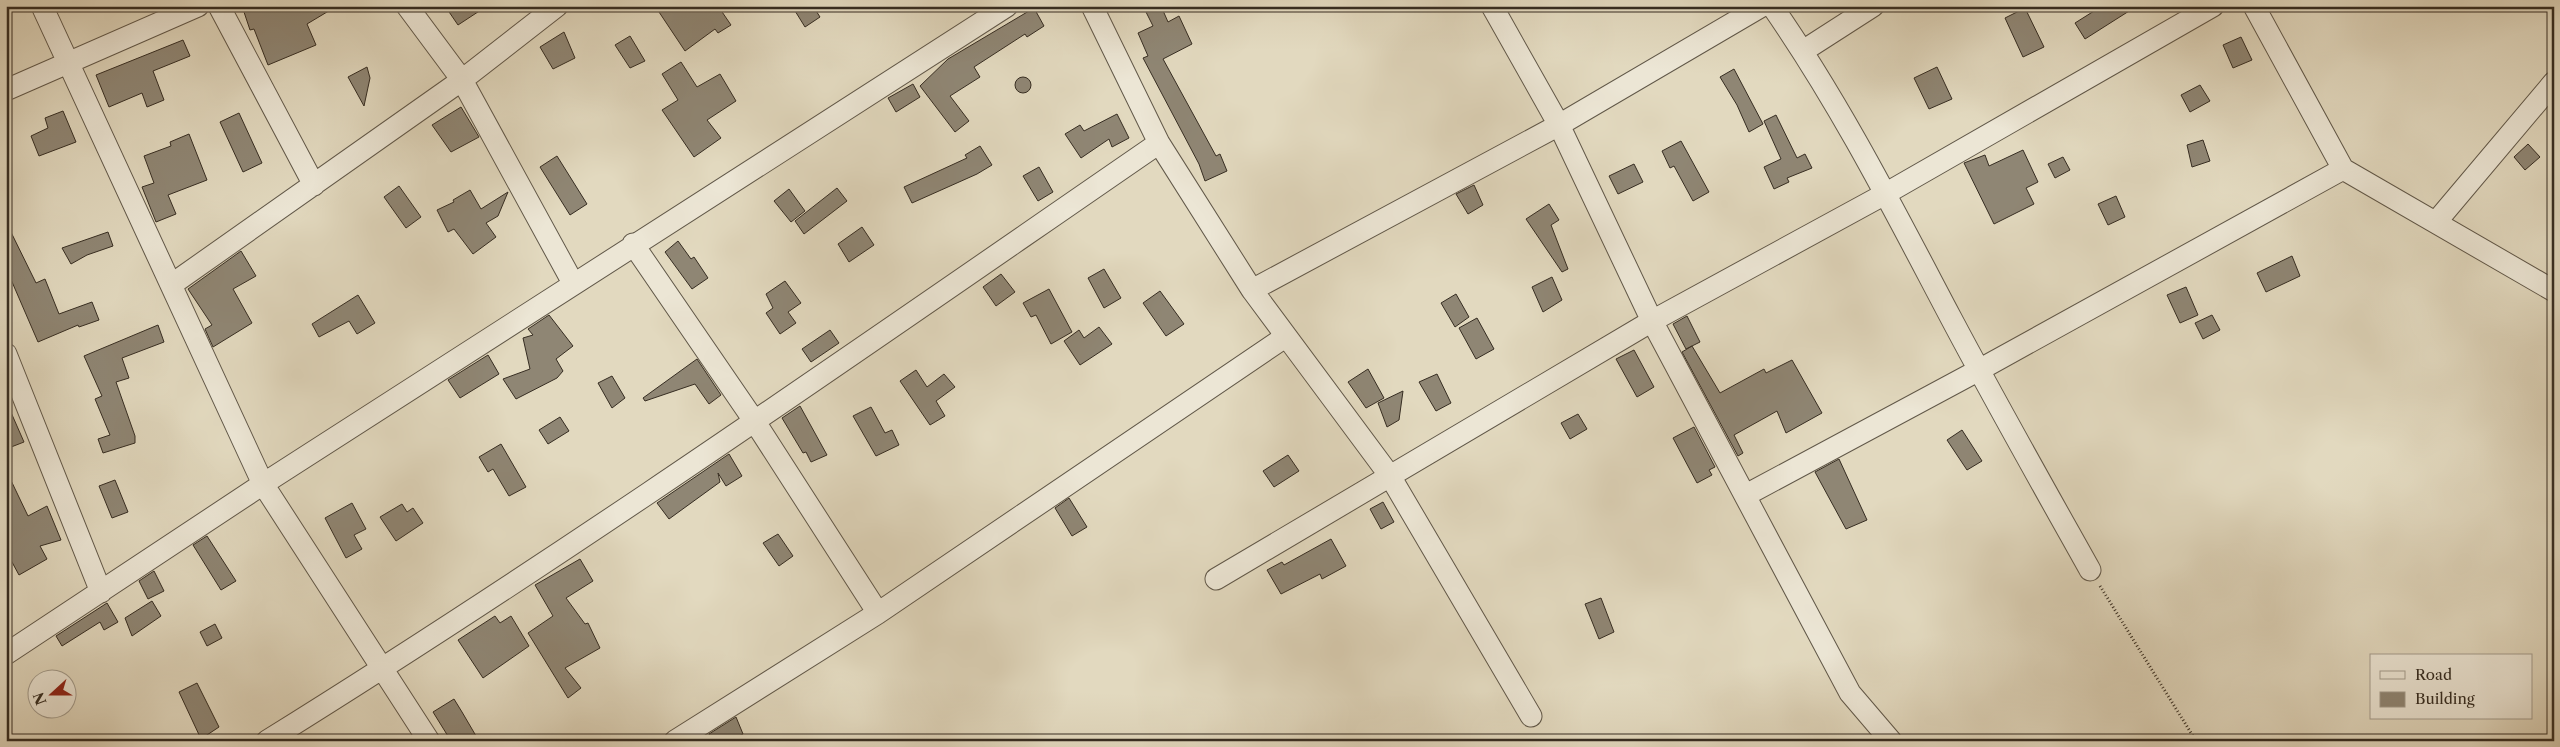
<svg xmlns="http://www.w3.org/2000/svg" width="2560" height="747" font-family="'Libre Caslon Text',serif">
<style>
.building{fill:#8f8674;stroke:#362d22}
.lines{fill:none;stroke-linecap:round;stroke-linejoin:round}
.street-casing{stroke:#615849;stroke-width:23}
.path{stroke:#362d22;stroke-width:3;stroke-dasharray:1 2.5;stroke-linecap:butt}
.street{stroke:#ece6d5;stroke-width:21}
</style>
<rect width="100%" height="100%" fill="#e2d9bf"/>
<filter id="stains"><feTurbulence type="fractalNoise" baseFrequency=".004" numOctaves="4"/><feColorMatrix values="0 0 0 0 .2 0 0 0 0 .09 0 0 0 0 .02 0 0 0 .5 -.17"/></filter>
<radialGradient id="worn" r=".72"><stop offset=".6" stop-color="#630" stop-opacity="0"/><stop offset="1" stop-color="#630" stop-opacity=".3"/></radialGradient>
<path class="building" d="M252,6h85l-30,18 9,21 -48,20 -14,-36 -4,1 -7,-21z
M445,6h42l-29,19z
M655,6h63l13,19 -13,8 -3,-4 -30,22z
M792,6h21l7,11 -15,10z
M1143,6h18l7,16 11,-6 13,28 -29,15 53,97 4,-2 7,17 -22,10 -6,-17 -56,-106 5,-2 -10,-23 15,-7z
M2102,6h35l-52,33 -10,-16z
M1034,8l10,18 -17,11 -2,-3 -51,33 6,10 -30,19 19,25 -14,11 -35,-46 28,-27z
M2025,8l19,39 -21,10 -18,-39z
M564,32l11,26 -22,11 -13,-22z
M630,36l15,25 -15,7 -15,-23z
M2241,37l11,23 -19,8 -10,-23z
M183,40l7,16 -37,15 11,29 -17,7 -5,-14 -33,14 -13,-32z
M681,62l16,25 23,-13 16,27 -29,19 14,18 -27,19 -32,-47 16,-10 -16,-26z
M367,67l3,11 -6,28 -16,-29z
M1937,67l15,32 -23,10 -15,-31z
M1734,69l29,55 -14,8 -12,-27 -17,-28z
M1015 85a8 8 0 1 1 16 0a8 8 0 1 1-16 0Z
M913,84l7,13 -24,15 -8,-14z
M2200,85l10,16 -20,11 -9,-17z
M461,107l18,30 -28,15 -19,-27z
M63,111l13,31 -37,14 -8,-20 17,-8 -3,-10z
M239,113l23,50 -19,9 -23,-50z
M1117,114l12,24 -17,9 -3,-8 -28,19 -16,-24 15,-9 4,6z
M1776,115l21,43 8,-4 7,14 -25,10 2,4 -15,7 -10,-22 17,-8 -17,-38z
M189,134l18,46 -39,15 8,19 -20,8 -14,-35 12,-4 -10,-27 27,-10 -1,-4z
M2203,140l7,21 -18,6 -5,-22z
M1681,141l28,51 -16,9 -19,-35 -4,2 -8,-17z
M2528,144l12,13 -15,13 -11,-13z
M980,146l12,19 -15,9 -65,29 -8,-16 63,-29 -2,-3z
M2023,150l15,32 -12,6 8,16 -40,20 -30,-61 21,-8 4,11z
M557,156l30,48 -17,11 -30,-48z
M2063,157l7,13 -15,8 -7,-14z
M1634,164l9,18 -25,12 -9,-18z
M1039,167l14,25 -15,9 -15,-25z
M1474,185l9,20 -15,9 -12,-20z
M399,186l22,31 -15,11 -22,-31z
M837,188l10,13 -43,33 -9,-13z
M789,189l16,22 -14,11 -17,-21z
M470,190l11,19 27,-17 -10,24 -12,7 10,14 -23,17 -19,-25 -6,3 -11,-22 17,-8 -1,-2z
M2116,196l9,21 -17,8 -10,-21z
M1549,204l10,16 -8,5 17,44 -6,3 -36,-53z
M6,222l30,61 9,-4 14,35 33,-12 7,18 -20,7 -1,-2 -40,17 -32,-74z
M862,227l12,18 -25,17 -11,-18z
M108,232l5,14 -26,9 -16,9 -9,-16z
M678,241l13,18 3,-2 14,21 -16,11 -27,-37z
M241,251l15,25 -23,13 19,34 -39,24 -8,-18 7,-4 -24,-36z
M2292,256l8,20 -34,16 -9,-19z
M1104,269l17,29 -17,10 -16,-30z
M1001,274l14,18 -19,14 -13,-19z
M1552,277l10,23 -19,12 -11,-25z
M785,281l16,22 -13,9 8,11 -16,11 -14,-21 7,-5 -7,-14z
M2186,287l12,28 -18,8 -13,-28z
M1049,289l23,43 -21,12 -15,-29 -5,2 -8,-14z
M1160,291l24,33 -18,12 -23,-33z
M1456,294l13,23 -14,10 -14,-24z
M358,295l17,28 -18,11 -8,-13 -30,16 -7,-13z
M549,315l24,31 -17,13 7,12 -6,7 -41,21 -13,-20 27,-10 -7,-31 10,-3 -5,-6z
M2212,315l8,15 -17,9 -8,-16z
M1687,316l13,26 -14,7 -13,-25z
M1477,318l17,31 -18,10 -17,-31z
M158,325l6,17 -42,16 7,20 -13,4 19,54v7l-32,10 -5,-14 12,-4 -15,-36 7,-3 -18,-40z
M1099,327l13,17 -32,21 -16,-24 15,-11 5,8z
M830,330l9,13 -28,19 -9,-13z
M1692,346l28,47 44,-24 2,4 26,-13 30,53 -36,20 -9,-22 -43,24 9,18 -5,3 -56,-104z
M1634,350l20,37 -17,10 -21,-38z
M488,355l11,19 -39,24 -12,-18z
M697,359l24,36 -12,9 -14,-20 -50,17 -2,-3z
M1368,369l16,29 -18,10 -18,-26z
M916,370l11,17 17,-13 11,13 -19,14 9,15 -15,9 -30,-44z
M1437,374l14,29 -15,8 -17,-29z
M612,376l13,22 -13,10 -14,-25z
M1403,391l-4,29 -12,7 -9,-24z
M6,401l18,41 -18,7z
M800,406l27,49 -16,7 -5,-10 -3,1 -21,-35z
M871,407l14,26 7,-3 7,15 -23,11 -23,-40z
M1578,414l9,15 -17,10 -9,-16z
M560,417l9,14 -21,13 -9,-14z
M1694,427l21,40 -6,3 3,5 -15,8 -24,-45z
M1962,430l20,31 -15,9 -20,-30z
M501,444l25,43 -17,9 -16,-27 -5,3 -9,-15z
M729,454l13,22 -16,10 -8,-13 2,9 -51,37 -12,-16z
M1288,455l11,16 -25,16 -11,-16z
M1839,459l28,61 -21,9 -31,-57z
M6,470l22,46 19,-10 14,34 -21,6 7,13 -28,16 -13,-24z
M115,480l13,32 -16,6 -13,-32z
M1069,498l18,29 -15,9 -17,-28z
M1383,502l11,20 -13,7 -11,-20z
M352,503l14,26 -12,6 8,14 -16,9 -21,-40z
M402,504l5,8 6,-4 10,15 -27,18 -16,-24z
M778,534l15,22 -14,10 -16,-23z
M207,536l29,45 -15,9 -28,-45z
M1331,539l15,27 -24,13 -2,-5 -39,20 -14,-24 15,-8 2,3z
M580,559l13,22 -27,17 19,26 3,-1 12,25 -35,20 16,20 -13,10 -40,-65 25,-17 -18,-31z
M154,571l10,20 -16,8 -9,-18z
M1601,598l13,34 -15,7 -14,-35z
M152,601l9,15 -29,20 -7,-18z
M107,603l11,19 -14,8 -4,-8 -38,24 -6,-10z
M495,616l5,7 11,-7 18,30 -46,32 -25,-38z
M215,624l7,14 -15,8 -7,-14z
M197,683l22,44 -18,12 -22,-47z
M454,699l8,13 17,29h-28l-18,-29z
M736,717l7,17 -14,7h-17l-3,-7z"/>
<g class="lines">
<g class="street-casing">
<path id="street" d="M42,6l221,478 166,257
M219,6l95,179
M407,6l55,74 111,203
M1092,6l67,137 93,147 138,186 141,240
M1492,6l67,119 93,196 198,372 41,48
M1772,6c69,99 123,206 179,312 45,85 92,168 139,252
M2254,6l89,163 211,122
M1803,51l70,-45
M6,90l192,-84
M2436,222l118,-140
M633,244l122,178 123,191
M171,285l291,-205 95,-74
M1252,290l307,-165 203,-119
M6,354l95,238
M1746,495l233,-125 364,-201
M1216,579l436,-258 233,-127 328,-188
M6,654l257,-170 744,-478
M267,741c304,-189 597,-395 892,-598
M675,741l203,-128 407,-276"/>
</g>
<path class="path" d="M2100,586l96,155"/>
<use href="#street" class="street"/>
</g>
<rect width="2560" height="747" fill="none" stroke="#e2d9bf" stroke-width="25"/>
<rect x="8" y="8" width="2545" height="732" fill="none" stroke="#362d22" stroke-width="2.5"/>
<rect x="12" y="12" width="2535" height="722" fill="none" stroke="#362d22"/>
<rect x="2370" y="654" width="162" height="65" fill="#ece6d5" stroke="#a39c8d"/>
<rect x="2380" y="671" width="25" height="8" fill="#ece6d5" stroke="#a39c8d"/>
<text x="2415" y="680" font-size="15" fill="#362d22">Road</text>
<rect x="2380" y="692" width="25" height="15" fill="#8f8674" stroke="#a39c8d"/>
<text x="2415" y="704" font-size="15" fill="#362d22">Building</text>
<g transform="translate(52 694) rotate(249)"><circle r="24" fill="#ece6d5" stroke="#a39c8d"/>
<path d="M0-4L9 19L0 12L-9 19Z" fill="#8f2418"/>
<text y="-8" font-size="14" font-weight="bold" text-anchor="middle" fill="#362d22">N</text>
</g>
<rect width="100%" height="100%" filter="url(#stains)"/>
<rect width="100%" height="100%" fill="url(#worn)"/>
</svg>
